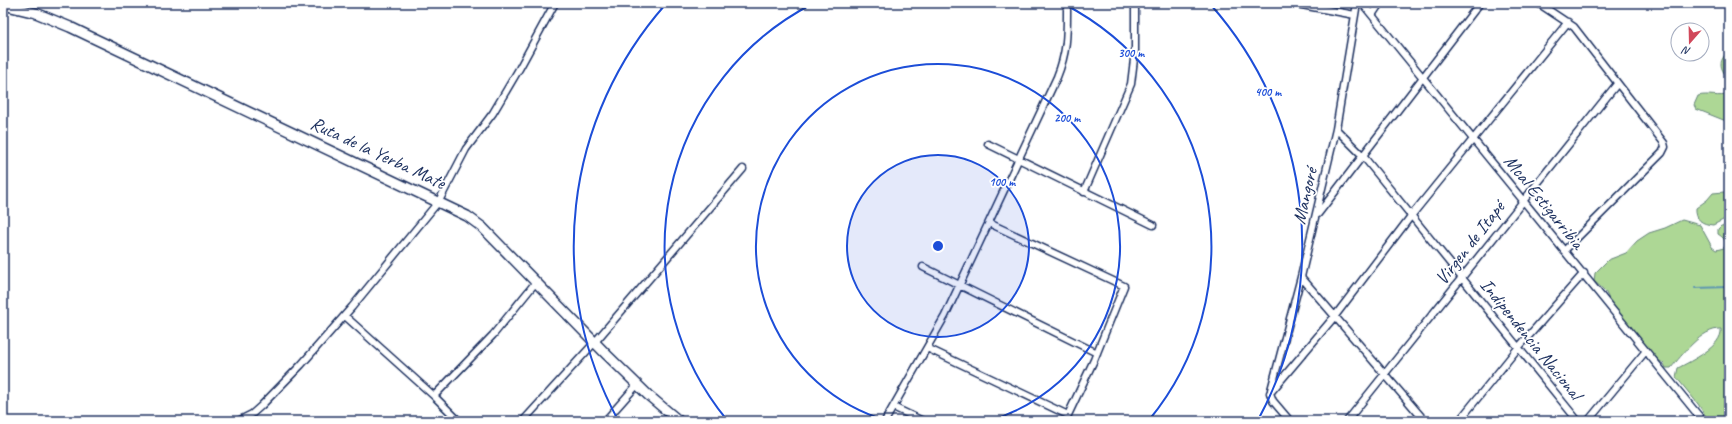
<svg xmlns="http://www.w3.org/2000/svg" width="1732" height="424" font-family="Caveat,sans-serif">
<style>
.green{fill:#add795;stroke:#64837a}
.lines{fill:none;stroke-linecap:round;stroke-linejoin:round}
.stream{stroke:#5f97b0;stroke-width:2}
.street-casing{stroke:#1b2f5e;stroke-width:9}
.secondary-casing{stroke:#1b2f5e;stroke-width:12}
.street{stroke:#fff;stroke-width:6}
.secondary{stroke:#fff;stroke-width:9}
.ring{fill:none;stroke:#1d4ed8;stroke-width:2}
.labels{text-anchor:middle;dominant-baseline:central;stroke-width:3.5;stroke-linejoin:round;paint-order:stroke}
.street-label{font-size:19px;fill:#1b2f5e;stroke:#fff}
.centre{fill:#1d4ed8;stroke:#fff;stroke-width:2}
.ring-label{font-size:12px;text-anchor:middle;font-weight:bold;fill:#1d4ed8;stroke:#fff;stroke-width:3.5;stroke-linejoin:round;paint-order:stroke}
</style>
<rect width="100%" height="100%" fill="#fff"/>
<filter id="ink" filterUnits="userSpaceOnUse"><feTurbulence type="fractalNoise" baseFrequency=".025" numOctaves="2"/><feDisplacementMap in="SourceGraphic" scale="8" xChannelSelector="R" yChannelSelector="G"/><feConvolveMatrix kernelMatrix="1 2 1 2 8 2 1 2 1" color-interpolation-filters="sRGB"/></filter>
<g filter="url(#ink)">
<path class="green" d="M1729,51v30c-8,-13 -13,-18 0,-30z
M1729,94v24l-3,3 -30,-12 -2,-4 4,-9c10,-3 21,2 31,-2z
M1724,192l5,2v23l-16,8c-11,-1 -18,-5 -17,-17l11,-8 6,-7z
M1682,220l18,5 12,22 4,3 8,-2c3,-7 0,-10 -6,-14v-5l3,-3 8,-1v196h-20l-11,-17 -22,-27 2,-9c13,-7 45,-22 43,-39 -19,-1 -39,26 -50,39h-5l-2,-4 -12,-9 -14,-18 -11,-9 -10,-13 -12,-24 -11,-10 1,-8 13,-13 18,-7 11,-12 12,-8 16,-5z"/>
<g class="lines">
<path class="stream" d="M1695,288l34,-1"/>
<g class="street-casing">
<path id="street" d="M1291,3l64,12
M1362,3l341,418
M1538,3l36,24 90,116 1,4 -3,6 -98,98
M1372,15l8,-12
M1336,129l27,27 215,265
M988,144l165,81
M1084,192l47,-108 4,-33v-48
M1318,214l162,-211
M923,267l174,86
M1301,277l124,144
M345,316l89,80 25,25
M927,348l141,67 26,-55 30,-74 -135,-63
M1271,390l30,-113 35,-148 21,-126
M1270,393l65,-77 76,-100 157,-194
M1270,393l3,8 17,20
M434,396l59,-61 43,-53
M893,407l30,14
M238,421l14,-7 9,-8 40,-41 51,-58 87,-106 27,-52 27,-36 26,-44 36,-66
M523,421l72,-79 148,-173
M605,421l32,-36
M885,421l60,-105 112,-239c11,-27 10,-46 10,-74
M1347,421l270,-337
M1459,421l59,-73 66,-75
M1588,421l57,-69"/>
</g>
<g class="secondary-casing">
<path id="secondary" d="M3,5l33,8 34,14 397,189 15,11 125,128 41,40 31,26"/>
</g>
<use href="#street" class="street"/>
<use href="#secondary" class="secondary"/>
</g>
</g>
<circle cx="938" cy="246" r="91" fill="#1d4ed8" fill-opacity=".12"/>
<g class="ring">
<circle cx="938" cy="246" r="91"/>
<path d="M888 421A182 182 0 1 1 988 421"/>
<path d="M727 420A273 273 0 0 1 812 4M1064 4A273 273 0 0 1 1149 420"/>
<path d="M618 420A364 364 0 0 1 665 5M1211 5A364 364 0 0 1 1258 420"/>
</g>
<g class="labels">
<g class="street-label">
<text transform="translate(378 153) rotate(25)">Ruta de la Yerba Mate</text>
<text transform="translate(1305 196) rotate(-77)">Mangoré</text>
<text transform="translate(1544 202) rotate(51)">Mcal Estigarribia</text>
<text transform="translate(1470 243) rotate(-52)">Virgen de Itapé</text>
<text transform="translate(1531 339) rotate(51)">Indipendencia Nacional</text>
</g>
</g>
<circle cx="938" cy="246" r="6" class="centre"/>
<g class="ring-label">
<text x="1131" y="57">300 m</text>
<text x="1268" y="96">400 m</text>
<text x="1067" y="122">200 m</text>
<text x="1002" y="186">100 m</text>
</g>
<rect width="1732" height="424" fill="none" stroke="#fff" stroke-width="16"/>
<rect x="8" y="8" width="1716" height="408" fill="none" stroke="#1b2f5e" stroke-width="1.5" filter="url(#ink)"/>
<g transform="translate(1690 42) rotate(200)"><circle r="19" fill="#ffffff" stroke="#a4acbf"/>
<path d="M0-3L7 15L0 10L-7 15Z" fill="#d1495b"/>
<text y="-6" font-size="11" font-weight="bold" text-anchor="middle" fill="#1b2f5e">N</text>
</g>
</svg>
